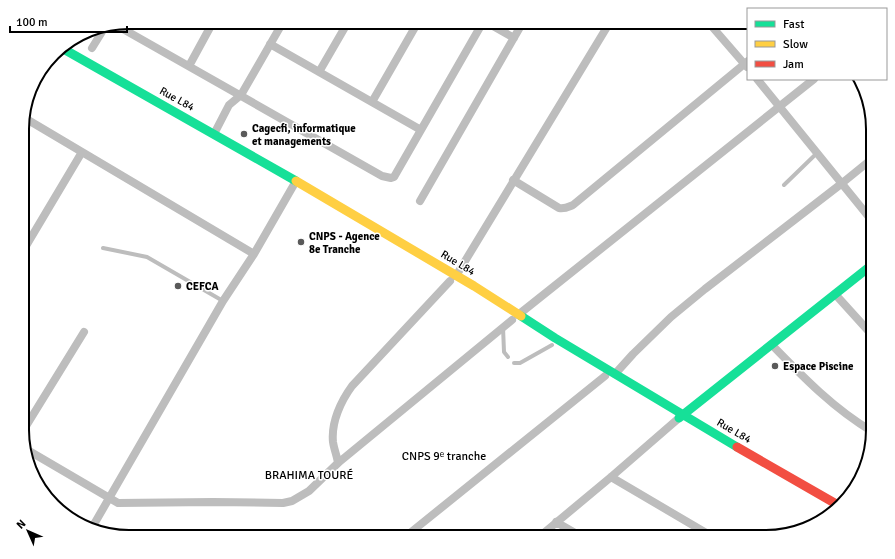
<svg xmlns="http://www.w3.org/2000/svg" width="895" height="559" font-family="Signika,sans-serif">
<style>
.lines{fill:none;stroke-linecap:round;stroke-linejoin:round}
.lane{stroke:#bdbdbd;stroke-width:4}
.street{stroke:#bdbdbd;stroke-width:8}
.fast{stroke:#16e098;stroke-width:9}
.slow{stroke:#ffcf43;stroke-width:9}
.jam{stroke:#f24e42;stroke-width:9}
.poi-dot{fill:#595959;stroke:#fff;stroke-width:1.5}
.labels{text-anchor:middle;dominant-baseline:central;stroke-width:3;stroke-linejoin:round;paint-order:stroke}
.street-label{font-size:11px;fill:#000;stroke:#fff}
.poi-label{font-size:11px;font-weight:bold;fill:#000;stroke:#fff;text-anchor:start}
.neighbourhood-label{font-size:12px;fill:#000;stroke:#fff}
.rim{fill:none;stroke:#000;stroke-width:2}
</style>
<rect width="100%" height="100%" fill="#fff"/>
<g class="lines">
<path class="lane" d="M784,185l32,-31
M103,248l44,9 76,44
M503,327l1,25 4,5
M514,363h6l32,-18"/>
<path class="street" d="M486,22l28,16
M708,22l39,45
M116,25l266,151 9,2 3,-1 4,-7 85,-148
M270,44l151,86
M92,48l13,-21
M189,66l24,-44
M319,72l29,-50
M757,79l116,143
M372,102l46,-80
M23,117l231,137
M214,134l15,-29 12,-10 42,-73
M513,180l46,28c6,1 9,-1 14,-3l175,-144
M420,201l103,-179
M23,251l59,-99
M456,276l154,-254
M835,294l38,42
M518,315l296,-236
M772,345c31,32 62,64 101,87
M615,374l18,-20 38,-37 34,-28 136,-105 32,-26
M23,431l61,-99
M24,448l94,55 95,-1 70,1 9,-2 17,-10 29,-28 174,-143
M338,463c-1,-7 -4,-14 -5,-21 -2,-20 8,-41 19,-56l98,-105
M611,477l102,60
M556,522l26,15
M93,526l130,-225 31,-47 42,-73
M405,537l200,-161
M539,537l72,-60 68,-59"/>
<path class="fast" d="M60,47l236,134
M521,316l34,22 182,109
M679,418l194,-154"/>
<path class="slow" d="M296,181l178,105 47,30"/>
<path class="jam" d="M737,447l101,58"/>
</g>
<g class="poi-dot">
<circle cx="244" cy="134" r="4"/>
<circle cx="301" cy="242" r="4"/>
<circle cx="178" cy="286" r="4"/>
<circle cx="775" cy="366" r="4"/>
</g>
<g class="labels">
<g class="street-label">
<text transform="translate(177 99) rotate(29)">Rue L84</text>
<text transform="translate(458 263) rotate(31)">Rue L84</text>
<text transform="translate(734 431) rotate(30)">Rue L84</text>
</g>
<g class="poi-label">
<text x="252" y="128">Cagecfi, informatique<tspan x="252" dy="13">et managements</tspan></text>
<text x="309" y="236">CNPS - Agence<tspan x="309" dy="13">8e Tranche</tspan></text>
<text x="186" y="286">CEFCA</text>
<text x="783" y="366">Espace Piscine</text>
</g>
<g class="neighbourhood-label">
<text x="444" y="456">CNPS 9ᵉ tranche</text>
<text x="309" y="475">BRAHIMA TOURÉ</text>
</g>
</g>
<path d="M0 0H895V559H0ZM129 29H766A100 100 0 0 1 866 129V430A100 100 0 0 1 766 530H129A100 100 0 0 1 29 430V129A100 100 0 0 1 129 29Z" fill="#fff" fill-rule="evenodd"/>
<path class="rim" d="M129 29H766A100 100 0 0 1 866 129V430A100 100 0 0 1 766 530H129A100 100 0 0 1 29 430V129A100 100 0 0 1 129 29Z"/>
<rect x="747" y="8" width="140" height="72" fill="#ffffff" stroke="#999999"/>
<rect x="755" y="21" width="20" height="6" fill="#16e098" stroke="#999999"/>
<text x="783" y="28" font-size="12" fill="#000000">Fast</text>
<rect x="755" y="41" width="20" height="6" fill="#ffcf43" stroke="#999999"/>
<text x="783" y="48" font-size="12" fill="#000000">Slow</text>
<rect x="755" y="61" width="20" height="6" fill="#f24e42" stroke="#999999"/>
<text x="783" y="68" font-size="12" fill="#000000">Jam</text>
<g transform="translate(28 531) rotate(315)" stroke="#ffffff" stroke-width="3" paint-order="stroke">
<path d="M0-3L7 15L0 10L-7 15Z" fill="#000000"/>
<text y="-6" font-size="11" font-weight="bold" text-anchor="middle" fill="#000000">N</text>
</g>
<path d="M10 26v6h117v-6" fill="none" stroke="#000000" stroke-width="2"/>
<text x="16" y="26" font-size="12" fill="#000000" stroke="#ffffff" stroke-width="3" paint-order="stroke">100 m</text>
</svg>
